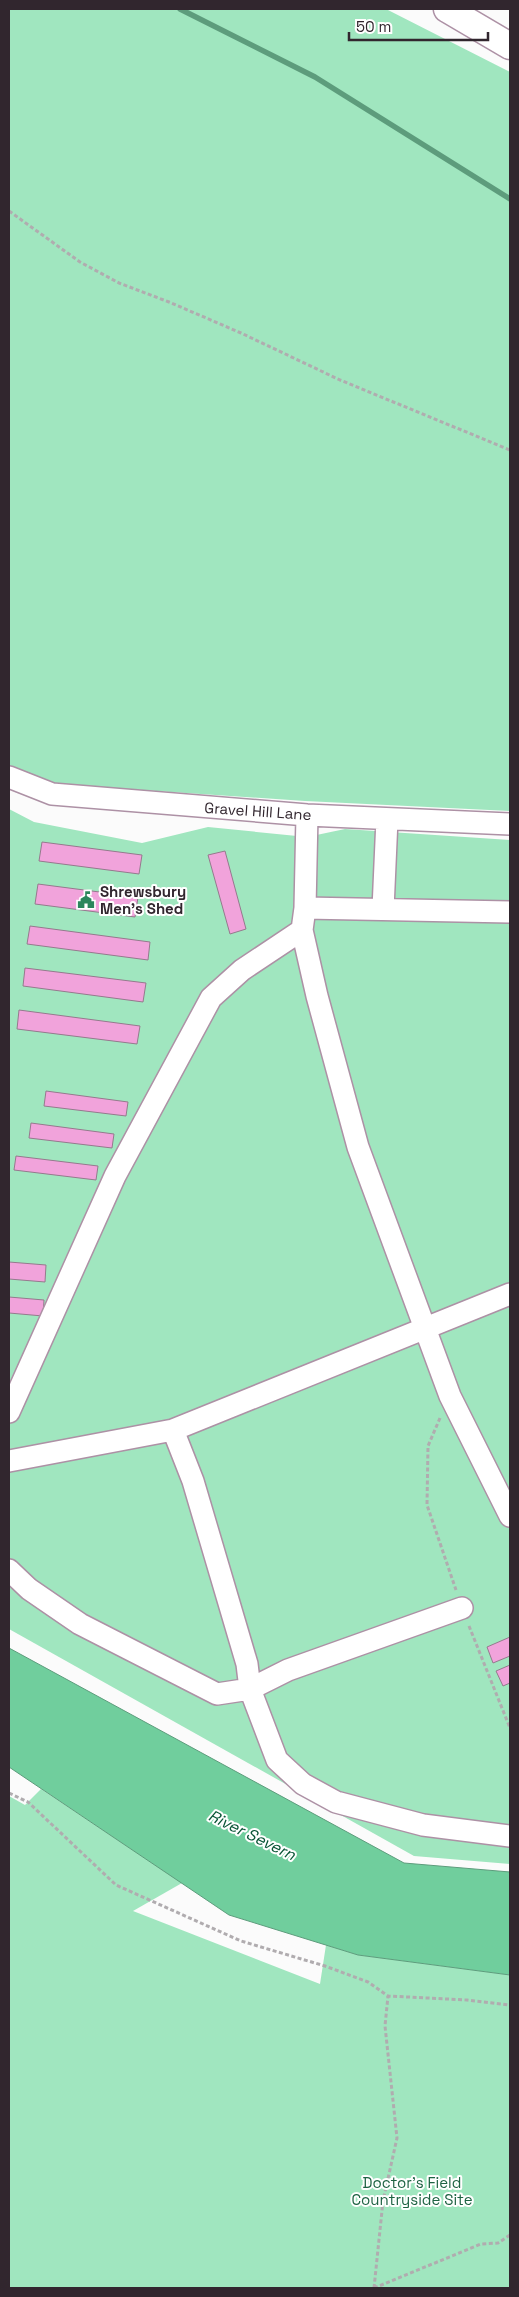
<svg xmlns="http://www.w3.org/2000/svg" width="519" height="2297" font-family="'Space Grotesk',sans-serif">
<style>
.green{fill:#a0e6bf}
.water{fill:#70ce9d;stroke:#5d9c7c}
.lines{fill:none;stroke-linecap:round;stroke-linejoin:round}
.stream{stroke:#5d9c7c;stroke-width:5.5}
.building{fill:#f1a3db;stroke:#957a8d}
.minor-casing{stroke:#ad91a5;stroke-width:24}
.major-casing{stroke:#ad91a5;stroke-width:29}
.path{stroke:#b0acaf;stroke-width:3;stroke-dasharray:4 2.5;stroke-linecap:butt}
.minor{stroke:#fff;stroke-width:21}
.major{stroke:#fff;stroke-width:26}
.labels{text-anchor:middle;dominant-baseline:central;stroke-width:4;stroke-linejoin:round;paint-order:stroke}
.street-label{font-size:15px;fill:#31262e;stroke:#fff}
.poi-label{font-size:15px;font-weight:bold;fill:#31262e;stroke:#fff;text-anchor:start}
.park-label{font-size:15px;fill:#1e6343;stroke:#fff}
.water-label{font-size:16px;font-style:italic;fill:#0a5637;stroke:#fff}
</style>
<rect width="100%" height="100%" fill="#fbfbfb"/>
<path class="green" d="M9,9h377l124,63v739l-205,-10 -252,-17 -44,-17z
M9,809l25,13 108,21 66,-16 99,10 38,-8 165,11v1024l-96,-8 -405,-227z
M41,1789l141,94 -49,28 187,73 6,-39 32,10 152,20v313h-501v-492l16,9z"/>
<path class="water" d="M9,1648l395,215 106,9v103l-152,-20 -129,-40 -220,-148z"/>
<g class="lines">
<path class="stream" d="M180,9l135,68 195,122"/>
</g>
<path class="building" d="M42,842l100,13 -3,19 -100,-13z
M225,851l21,78 -16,5 -22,-79z
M38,884l100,13 -3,20 -100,-13z
M30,926l120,16 -2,18 -121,-16z
M25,968l121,15 -3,19 -120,-16z
M19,1010l121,16 -3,18 -120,-15z
M46,1091l82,11 -2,14 -82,-10z
M31,1123l83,11 -2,14 -83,-10z
M16,1156l82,10 -2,14 -82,-10z
M9,1262l37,3 -1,17 -36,-3z
M9,1297l35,3 -1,16 -34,-3z
M510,1637v19l-17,7 -6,-16z
M510,1665v18l-7,3 -7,-15z"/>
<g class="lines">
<g class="minor-casing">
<path id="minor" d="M9,777l43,17 255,21 203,9
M307,815l-2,93 -3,22 15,66 41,151 92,249 60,120
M305,908l205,4
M383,909l4,-90
M9,1412l106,-236 96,-178 31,-28 60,-40
M173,1430l20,51 54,183 3,25 38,-19 174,-62
M9,1461l164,-31 337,-136
M9,1570l20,19 51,35 137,70 33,-5 27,71 26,24 33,18 87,23 87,11"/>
</g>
<g class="major-casing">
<path id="major" d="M447,9l63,37"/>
</g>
<path class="path" d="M9,211l71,51 39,21 50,19 72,31 99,47 170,70
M440,1418l-12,28 -1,59 29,85
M469,1626l41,102
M9,1793l19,9 88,83 125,56 84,25 43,16 20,14 79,4 43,5
M374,2288l9,-87 14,-63 -12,-112 3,-30
M374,2288l107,-44 17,-1 12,-8"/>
<use href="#minor" class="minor"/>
<use href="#major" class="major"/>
</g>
<defs>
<g id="civic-bare" transform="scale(1.35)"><path d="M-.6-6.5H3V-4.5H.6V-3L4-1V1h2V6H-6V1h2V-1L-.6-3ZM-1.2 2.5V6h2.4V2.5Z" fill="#2b865c" stroke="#fff" stroke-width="2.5" paint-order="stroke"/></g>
</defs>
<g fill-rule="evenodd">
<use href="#civic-bare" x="86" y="900"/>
</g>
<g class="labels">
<g class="street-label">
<text transform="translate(258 811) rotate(4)">Gravel Hill Lane</text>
</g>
<g class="poi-label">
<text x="100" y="891">Shrewsbury<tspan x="100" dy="17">Men's Shed</tspan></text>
</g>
<g class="park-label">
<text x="412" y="2182">Doctor's Field<tspan x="412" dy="17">Countryside Site</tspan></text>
</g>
<g class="water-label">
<text transform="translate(252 1835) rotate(26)">River Severn</text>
</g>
</g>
<rect width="519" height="2297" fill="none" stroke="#31262e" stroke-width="20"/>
<path d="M349 32v8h139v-8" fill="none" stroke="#31262e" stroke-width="2.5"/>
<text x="356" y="32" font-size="15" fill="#31262e" stroke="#ffffff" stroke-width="4" paint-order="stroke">50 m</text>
</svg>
